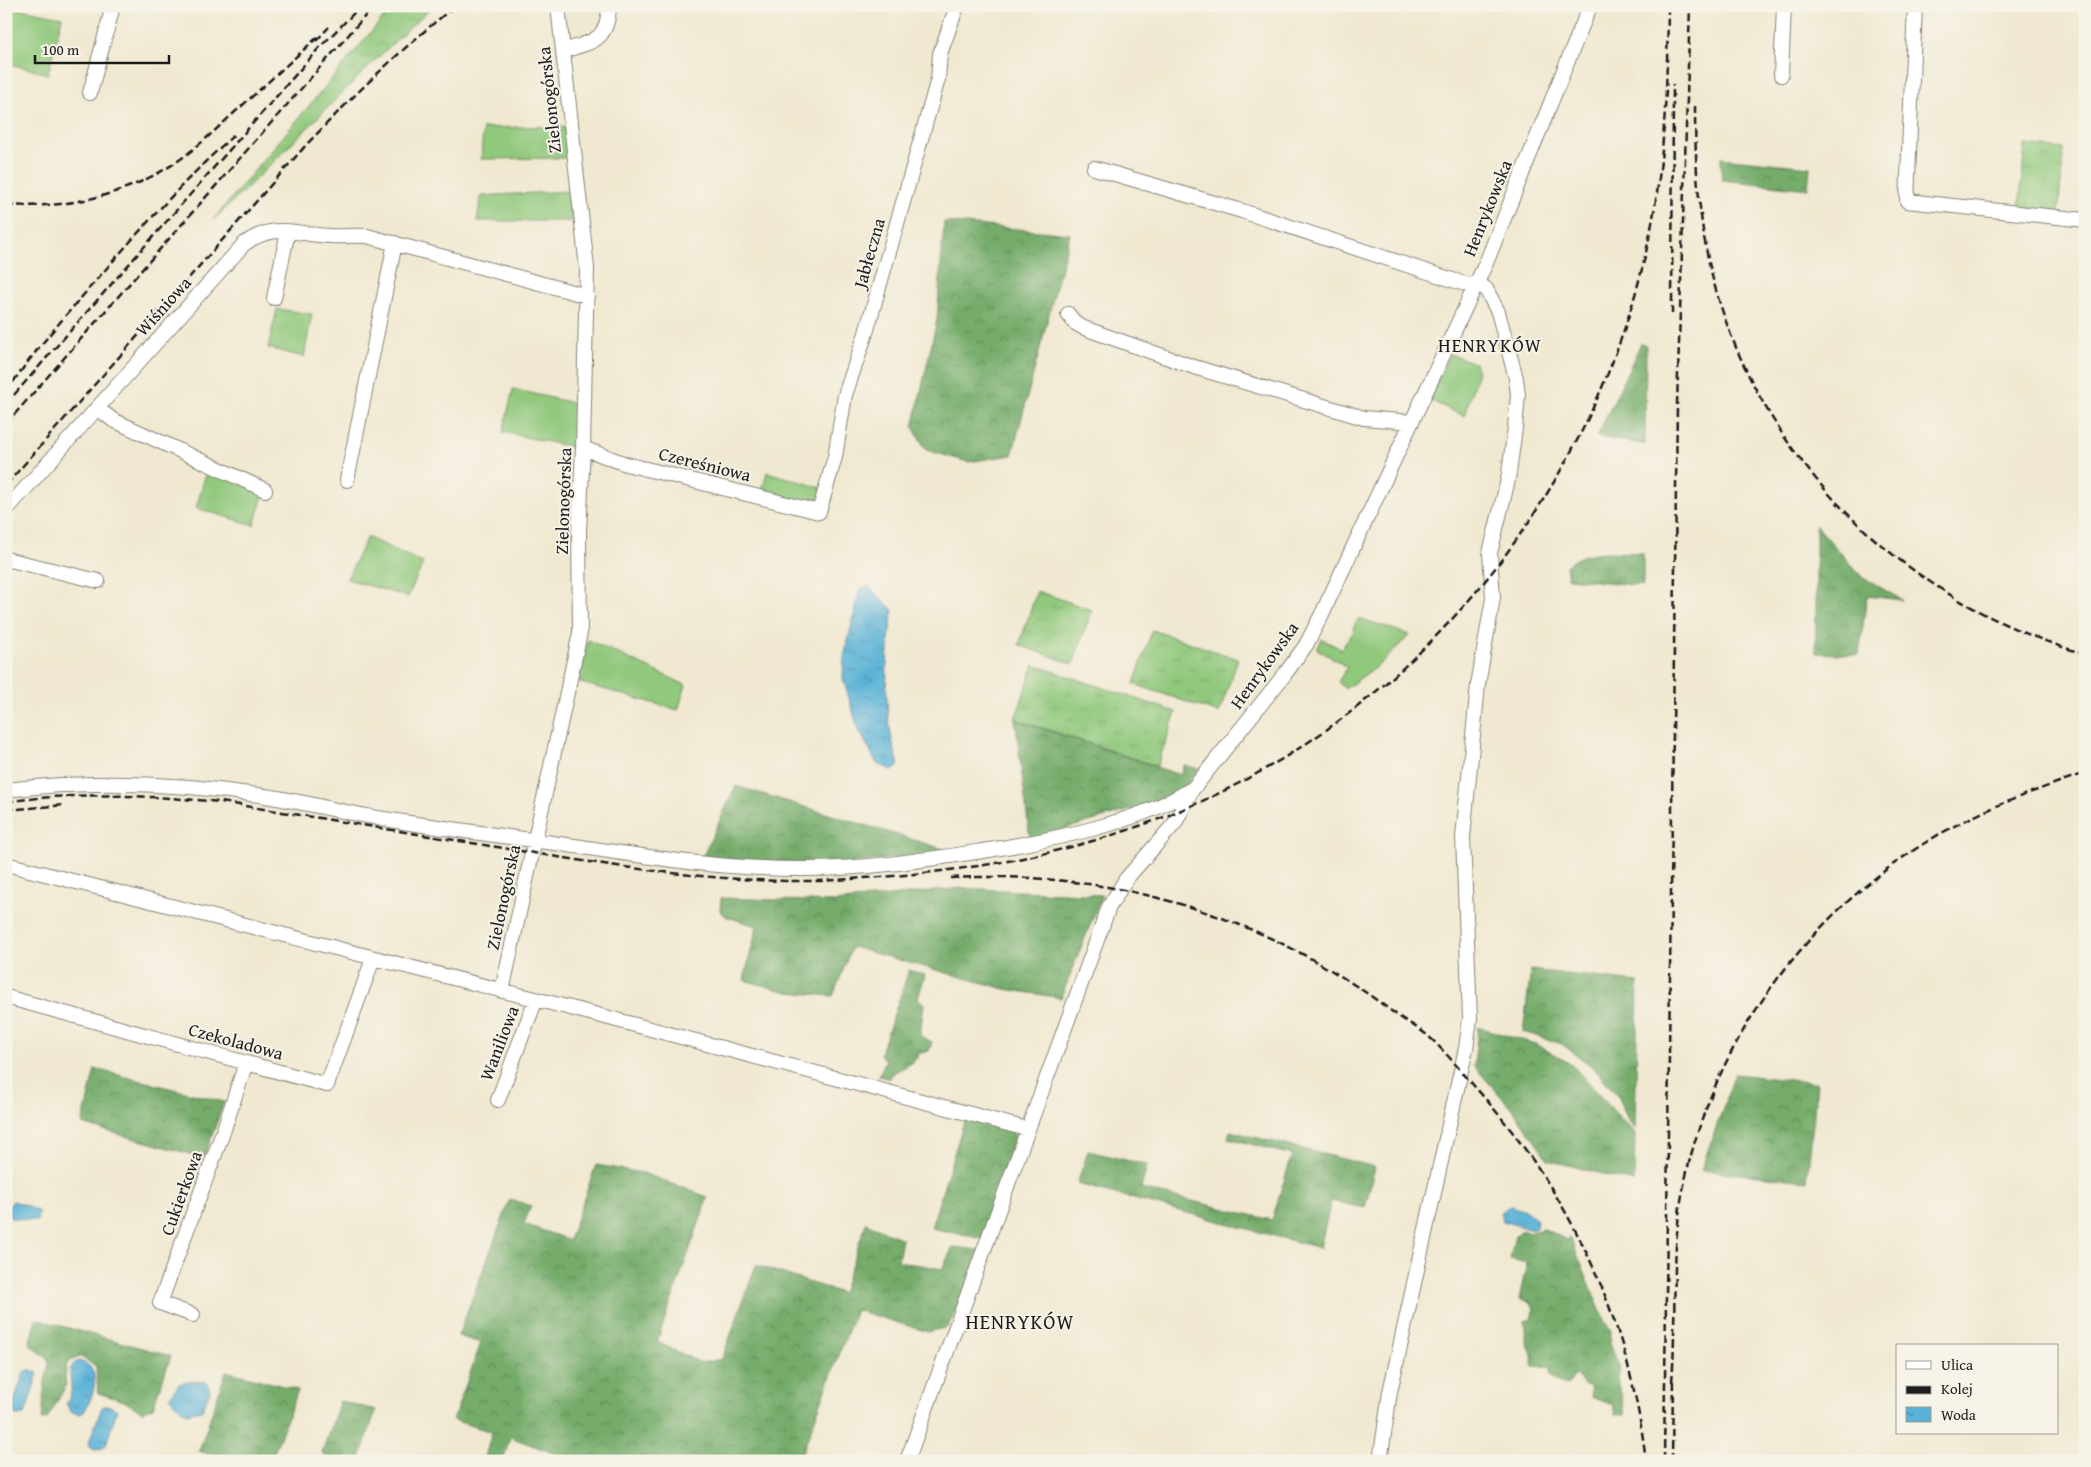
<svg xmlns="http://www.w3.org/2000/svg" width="2091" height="1467" font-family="'Gentium Book Plus',serif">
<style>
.grass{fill:url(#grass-tufts);stroke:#56724c}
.forest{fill:url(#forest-crowns);stroke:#486444}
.garden{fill:#90c87b;stroke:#56724c}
.water{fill:url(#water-ripples);stroke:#3b677a}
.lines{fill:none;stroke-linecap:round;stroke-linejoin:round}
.minor-casing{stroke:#868276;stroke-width:16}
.minor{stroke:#fff;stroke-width:14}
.rail{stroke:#1c1c1c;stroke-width:2.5;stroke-dasharray:8 4;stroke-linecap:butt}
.labels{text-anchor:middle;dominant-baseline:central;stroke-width:4;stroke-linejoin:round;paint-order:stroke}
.street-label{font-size:18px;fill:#1c1c1c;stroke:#f7f3e8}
.neighbourhood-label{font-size:19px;letter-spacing:1px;fill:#1c1c1c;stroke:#f7f3e8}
.quarter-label{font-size:20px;letter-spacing:1px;fill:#1c1c1c;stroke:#f7f3e8}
</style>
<defs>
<pattern id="grass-tufts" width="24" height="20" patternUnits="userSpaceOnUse" patternTransform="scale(1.25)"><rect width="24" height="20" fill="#90c87b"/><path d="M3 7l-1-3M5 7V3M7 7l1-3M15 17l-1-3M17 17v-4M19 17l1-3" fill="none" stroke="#7cab6a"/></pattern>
<pattern id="forest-crowns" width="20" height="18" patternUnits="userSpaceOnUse" patternTransform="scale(1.25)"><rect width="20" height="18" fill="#74ac6b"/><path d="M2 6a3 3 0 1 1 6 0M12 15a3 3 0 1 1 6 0" fill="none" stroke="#5e8b57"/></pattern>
<pattern id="water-ripples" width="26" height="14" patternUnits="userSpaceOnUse" patternTransform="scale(1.25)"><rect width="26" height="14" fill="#5ab2d7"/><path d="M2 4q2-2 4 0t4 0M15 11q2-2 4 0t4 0" fill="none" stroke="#4a90ae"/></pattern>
</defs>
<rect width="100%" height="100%" fill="#f7f3e8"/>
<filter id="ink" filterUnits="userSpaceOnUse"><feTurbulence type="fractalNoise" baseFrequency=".02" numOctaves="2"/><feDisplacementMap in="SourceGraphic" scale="10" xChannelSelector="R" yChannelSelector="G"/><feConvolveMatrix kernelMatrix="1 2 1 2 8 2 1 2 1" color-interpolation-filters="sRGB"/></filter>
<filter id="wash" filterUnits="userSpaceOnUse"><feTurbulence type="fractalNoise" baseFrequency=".0096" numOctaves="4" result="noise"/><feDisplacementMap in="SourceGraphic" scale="20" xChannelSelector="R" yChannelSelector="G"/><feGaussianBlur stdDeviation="1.12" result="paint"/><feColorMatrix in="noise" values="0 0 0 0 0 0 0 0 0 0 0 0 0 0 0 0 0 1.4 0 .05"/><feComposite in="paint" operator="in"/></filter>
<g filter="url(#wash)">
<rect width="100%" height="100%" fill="#f0e8d0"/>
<path class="grass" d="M393,6h40c-76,68 -145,145 -220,214z
M2025,145l39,4 -6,64 -39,-4z
M1037,591l55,19 -19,54 -54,-19z
M1152,630l86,29 -19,54 -85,-29z
M1034,665l142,47 -19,54 -142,-47z"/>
<path class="forest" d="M1721,158l89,9 -2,22 -86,-9z
M944,222l126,12 -58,221 -44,7 -42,-12 -13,-23 24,-107z
M1641,343l5,3 -1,98 -48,-7z
M1816,525l45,51 41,24 -35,-4 -8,59 -43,-2z
M1643,553v33l-75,-8 -2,-12c20,-19 51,-13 77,-13z
M1015,719l165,56 4,-10 15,4 -15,19 -23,13 -131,38z
M736,786l214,65 -119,15 -129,-8z
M962,888l140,7 -41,103 -56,-9 -153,-42 -19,49 -46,-4 -43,-12 13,-54 -30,-9 -7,-6 1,-13 114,4z
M909,970l16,5 -7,23 6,6 -4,32 12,6 -3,9 -9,2c-8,16 -23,13 -32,26l-9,-4 7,-15 -6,-5z
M1531,970l107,12 -3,148 -7,-9 -9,-24 -25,-29 -32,-24 -39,-12z
M1478,1027l57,17 36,20 64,70 -1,48 -86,-22 -35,-50 -39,-44z
M95,1069l129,33 -20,56 -122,-34z
M1735,1074l82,9 -10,98 -106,-11z
M966,1115l45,13 4,9 -32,102 -52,-11z
M1230,1131l145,36 -10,41 -34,-7 -11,47 -243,-64 11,-33 59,14 -6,24 131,31 20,-65 -64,-17z
M596,1165l47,8 65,24 -51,145 44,21 21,-4 34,-94 86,28 24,-70 36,16 -4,22 44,8 11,-22 26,3 -11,34 -20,43 -20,5 -72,-22 -57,151h-224l-65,-24 -7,24h-19l8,-29 -39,-12 28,-77 -23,-7 52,-137 21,7 -7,18 45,16z
M1544,1229l23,11 3,-3 35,85 6,9 -1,13 10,24 -2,11 7,36h-10l-2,-10 -22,-8 -1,-11 -6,-1 -9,-10 -7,10c-11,-3 -19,-5 -18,-18l-17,-1c1,-10 -3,-15 -6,-24 -2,-7 0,-13 -2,-21l7,-2 2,-10 -3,-7 -12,-3 8,-36 -17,-4 5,-23 7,-6 7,3z
M36,1319l135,37 -18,51 -11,5 -18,-11 -26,-8 -2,-27 -17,-10 -12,7 -2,14 1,9 -19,33 -5,1 3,-38 4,-18 -3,-7 -17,-13z
M226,1371l72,19 -27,71h-40l-32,-10z
M340,1401l36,9 -17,51h-32l-5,-9z"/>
<path class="garden" d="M6,6l56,11 -14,57 -42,-11z
M566,126l1,32 -86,1 2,-31z
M569,191l1,18 3,2 2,10h-98l4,-25z
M277,309l35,5 -8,43 -36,-9z
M1450,354l25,9 3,9 -14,44 -35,-16z
M513,389l64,15 -1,44 -73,-16z
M208,467l56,26 -10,32 -58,-17z
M767,472l55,16 -7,18 -54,-13z
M367,537l56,26 -15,34 -61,-18z
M1359,618l51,17 -30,29 -35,25 -7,-7 9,-15 -30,-18 5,-10 19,10 14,-19 -2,-2z
M588,640l98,45 -8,25 -100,-28z"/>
<path class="water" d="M868,586l25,24c-8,53 -11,104 6,155l-7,5 -15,-6 -19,-36 -15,-50 1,-21 16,-68z
M13,1201l12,4 14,7 -2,9 -26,-3 -5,-7z
M1510,1206l16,5 11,9v8l-5,2 -29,-9 -3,-9z
M78,1361c26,4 16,35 6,51l-6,2 -8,-3 -4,-8c13,-13 -5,-34 12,-42z
M27,1370l11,3 -12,39 -2,3 -6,1 -5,-3v-9l11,-32z
M191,1381l14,1 4,3 1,6 -8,19 -16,3 -13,-11 -3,-5 9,-13z
M108,1405l9,5 -11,35 -3,3 -9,1 -5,-4v-3l13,-35z"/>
</g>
<g filter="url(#ink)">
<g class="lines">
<g class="minor-casing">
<path id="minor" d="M1915,6l-8,195 178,19
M563,51c29,-9 45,-10 46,-45
M1781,75l3,-69
M90,93l23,-87
M1094,168l148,43 232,76
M274,298l14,-67
M1068,314l7,9 9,5 110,39 170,51 48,4
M97,408l16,12 152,70
M583,448l43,16 193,48 16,-55 10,-62 21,-62 72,-254 2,-25 17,-48
M347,480l48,-237
M6,510l238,-266c32,-23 52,-9 87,-8 12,1 23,-1 36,0l220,60
M6,559l92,22
M6,790c88,-11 178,-7 265,7 38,6 75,16 113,22 63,10 127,18 191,27 78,12 155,24 234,23 60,0 121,-10 180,-19 61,-10 150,-27 201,-60
M6,864l588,150 433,115
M502,991l78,-358 -1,-101 4,-84 4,-180 -29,-262
M6,997l321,88 46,-126
M498,1100l38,-101
M193,1315l-33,-12 62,-168 24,-72
M907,1461l202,-554 17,-28 49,-56 17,-33 93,-116 21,-29 16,-31 164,-351 104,-257
M1380,1461l10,-69 76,-344 4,-29 -7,-182 15,-152 15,-87 -3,-45 18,-73 7,-52 3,-33 -2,-17 -18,-66 -12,-23 -10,-7"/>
</g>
<use href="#minor" class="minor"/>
<path class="rail" d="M316,41l13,-14
M1695,106c0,53 3,106 14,157 43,190 191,338 376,391
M6,205c56,4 113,-8 161,-37 25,-15 46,-36 68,-56 28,-25 56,-51 85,-77
M1672,314l1,-230
M6,392c28,-41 61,-78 93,-115 44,-50 87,-99 136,-143
M6,404l313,-356 42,-42
M6,424l368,-418
M6,485l301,-341c47,-49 95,-96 148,-138
M6,802c71,-11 144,-6 215,0 98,16 196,32 294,48 98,16 196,32 296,31 23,0 46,-3 69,-4 106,-8 201,-26 299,-66 237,-97 416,-319 469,-568 17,-78 19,-157 20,-237
M6,810l59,-5
M951,878c160,-9 315,37 443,135 11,8 23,14 33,22 18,16 33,35 48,52 96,107 154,231 171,374
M1672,1382c5,-66 -2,-132 12,-197 29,-144 124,-272 249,-347 47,-28 100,-47 152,-65
M1664,1461l13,-1057 13,-398
M1672,1461l1,-84"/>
</g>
</g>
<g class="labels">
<g class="street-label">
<text transform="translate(549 100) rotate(-96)">Zielonogórska</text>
<text transform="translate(1487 208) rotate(-68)">Henrykowska</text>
<text transform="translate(869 253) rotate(-74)">Jabłeczna</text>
<text transform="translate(163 306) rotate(-48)">Wiśniowa</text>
<text transform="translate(705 464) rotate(14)">Czereśniowa</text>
<text transform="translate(563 501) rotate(-88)">Zielonogórska</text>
<text transform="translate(1264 665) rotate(-54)">Henrykowska</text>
<text transform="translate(503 897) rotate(-78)">Zielonogórska</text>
<text transform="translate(236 1041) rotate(15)">Czekoladowa</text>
<text transform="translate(499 1043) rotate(-69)">Waniliowa</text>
<text transform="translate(181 1193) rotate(-70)">Cukierkowa</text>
</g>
<g class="neighbourhood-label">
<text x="1490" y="345">HENRYKÓW</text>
</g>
<g class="quarter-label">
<text x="1020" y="1321">HENRYKÓW</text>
</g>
</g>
<rect width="2091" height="1467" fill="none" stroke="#f7f3e8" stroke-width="25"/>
<rect x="1896" y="1344" width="162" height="90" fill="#f7f3e8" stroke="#9f9d96"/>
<rect x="1906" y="1361" width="25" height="8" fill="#ffffff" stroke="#9f9d96"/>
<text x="1941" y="1370" font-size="15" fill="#1c1c1c">Ulica</text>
<rect x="1906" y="1386" width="25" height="8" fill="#1c1c1c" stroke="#9f9d96"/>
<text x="1941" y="1394" font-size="15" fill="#1c1c1c">Kolej</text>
<rect x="1906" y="1407" width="25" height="15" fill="url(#water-ripples)" stroke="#9f9d96"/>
<text x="1941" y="1420" font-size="15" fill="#1c1c1c">Woda</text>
<path d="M35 55v8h134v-8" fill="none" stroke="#1c1c1c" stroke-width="2.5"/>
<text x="42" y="55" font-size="15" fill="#1c1c1c" stroke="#f7f3e8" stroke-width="4" paint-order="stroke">100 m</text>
</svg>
